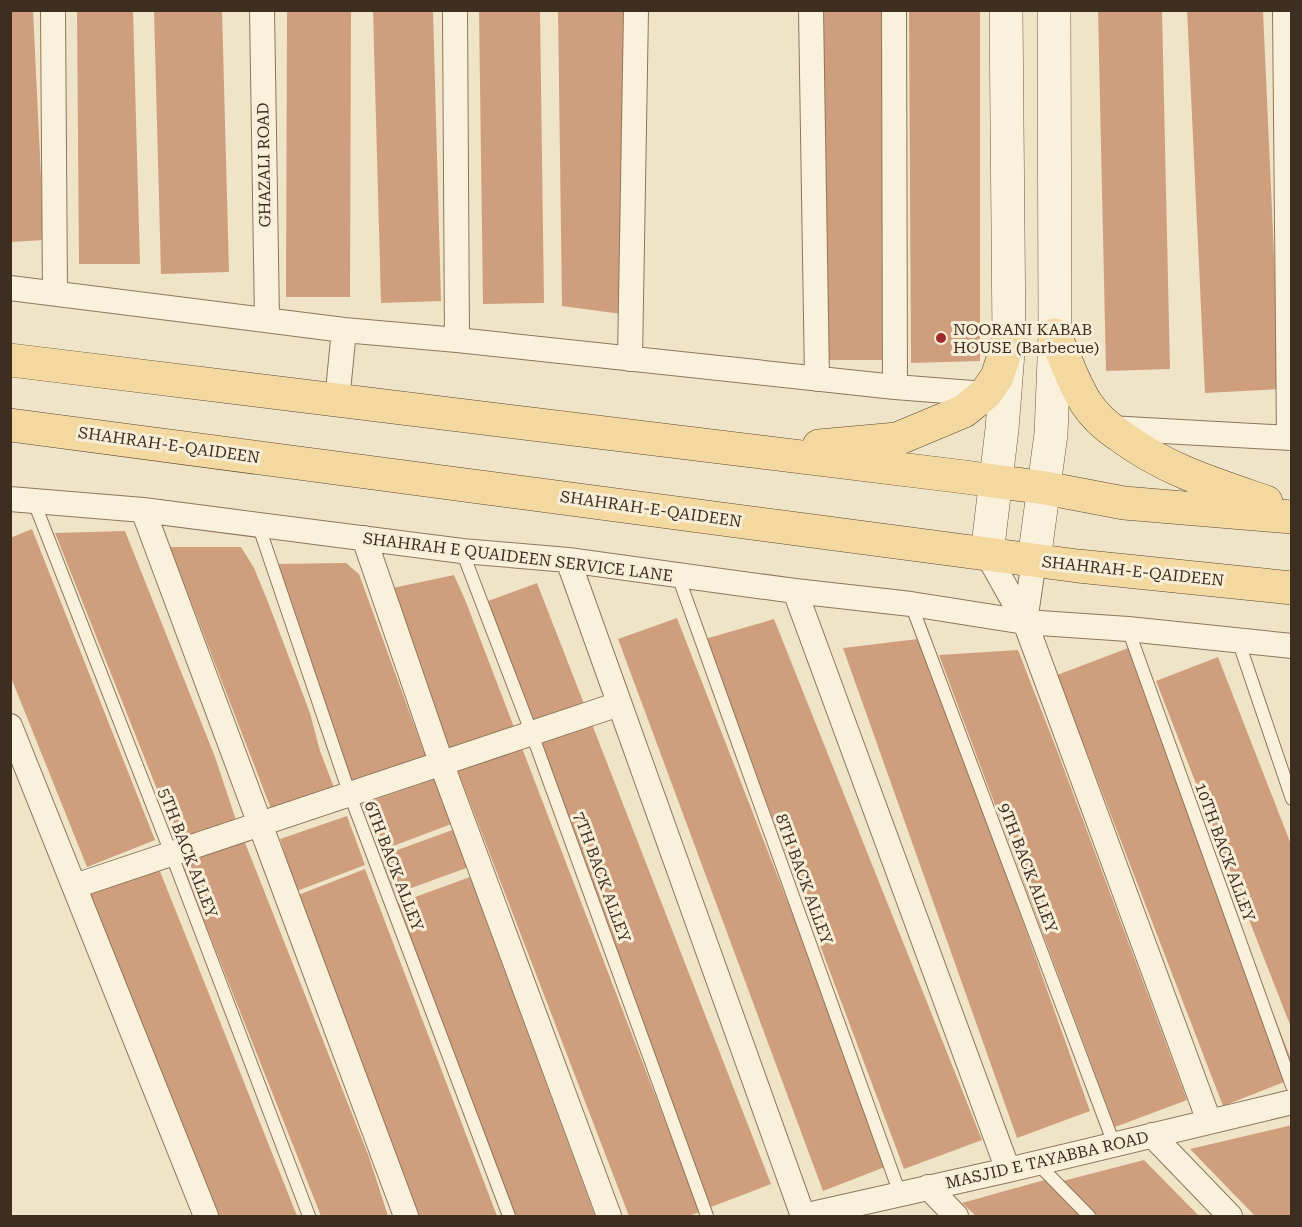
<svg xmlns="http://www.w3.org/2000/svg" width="1302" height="1227" font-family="'Roboto Serif',serif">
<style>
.building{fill:#cf9f7d}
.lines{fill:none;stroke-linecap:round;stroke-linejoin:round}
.lane-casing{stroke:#8d765c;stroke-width:14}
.street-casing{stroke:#8d765c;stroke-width:26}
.secondary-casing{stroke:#6f573f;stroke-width:34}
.primary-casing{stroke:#5b4430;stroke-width:34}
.lane{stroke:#faf1dc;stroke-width:12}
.street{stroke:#faf1dc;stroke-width:24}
.secondary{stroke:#faf1dc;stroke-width:33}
.primary{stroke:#f3d9a0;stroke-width:33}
.poi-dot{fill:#9e2a2b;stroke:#f7eed8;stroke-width:2}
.labels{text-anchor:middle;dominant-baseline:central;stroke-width:6;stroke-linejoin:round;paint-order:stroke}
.street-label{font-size:16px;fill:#3d2e20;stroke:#f7eed8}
.poi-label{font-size:16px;fill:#3d2e20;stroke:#f7eed8;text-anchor:start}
</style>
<rect width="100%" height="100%" fill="#f0e4c8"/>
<path class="building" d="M10,10h23l11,230 -34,2z
M77,10h56l7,254h-61z
M154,10h68l7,262 -68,2z
M287,10h64l-1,287h-64z
M373,10h60l8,291 -60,2z
M479,10h61l4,293 -61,1z
M558,10h66l1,255 4,50 -67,-9z
M820,10h66l-2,350h-65z
M909,10h71v351l-69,2z
M1098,10h64l8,359 -64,2z
M1187,10h76l17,379 -75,4z
M32,529l123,311 -68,27 -77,-192v-137z
M125,531l90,226 23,69 -58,21 -125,-314z
M170,547h71l13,21 14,34 42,111 10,38 15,39 -62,24z
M346,563l13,11 69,189 -73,28 -84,-227z
M454,575l12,27 234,610 -12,4h-59l-241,-627z
M537,583l234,601 -60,23 -223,-606z
M677,618l213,547 -67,26 -205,-552z
M774,619l208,521 -78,29 -199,-530z
M918,639l71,187 101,285 -73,27 -174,-490z
M1131,647l161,415v17l-69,27 -166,-431z
M1018,650l40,103 129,347 -72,27 -176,-472z
M1218,657l74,190v183l-136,-349z
M435,779l19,44 -74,28 -18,-47z
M347,816l18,49 -68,26 -17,-52z
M455,829l14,38 -74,27 -14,-38z
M244,840l125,317 19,59h-67l-139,-351z
M157,864l62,155 78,197h-79l-129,-325z
M365,869l132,347h-78l-121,-321z
M470,877l125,339h-84l-115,-312z
M1292,1125v91h-37l-65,-67z
M1144,1160l55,56h-102l-34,-35z
M1048,1179l33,37h-105l-14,-13z"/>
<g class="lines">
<g class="lane-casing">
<path id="lane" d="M34,502l137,351 138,363
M258,524l92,271 159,421
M462,551l70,183 175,482
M678,576l222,618
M911,604l203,540
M1128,629l164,457
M1238,640l54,159
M1037,1163l52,53"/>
</g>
<g class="street-casing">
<path id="street" d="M53,10l2,283
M262,10l5,310
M455,10l2,330
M811,10l6,369
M894,10l1,377
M1285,10l4,428
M10,288l334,42 113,10 438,47 90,7
M630,359l6,-349
M337,401l7,-71
M1109,428l183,10
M10,499l133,11 319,41 106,9 227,31 116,13 114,18 103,7 164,17
M143,510l263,706
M364,538l78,227 167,451
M987,554l38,68 184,499
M568,560l235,656
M795,591l213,579
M1025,622l9,-62
M10,726l196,490
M75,886c181,-61 363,-120 544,-182
M1152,1135l78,81
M928,1187l28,29
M803,1216l205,-46 284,-68"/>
</g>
<g class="secondary-casing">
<path id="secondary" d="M987,554l15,-125 7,-89 -3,-330
M1034,560l17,-126 4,-99 -1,-325"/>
</g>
<g class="primary-casing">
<path id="primary" d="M1055,335c10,23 18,47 31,68 8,12 21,24 33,32 45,34 94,49 147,67
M10,360l955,117 80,11 79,15 168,14
M10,425l1068,141 214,22
M819,446l78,-7 67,-28 21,-17 12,-17 12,-37"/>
</g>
<use href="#lane" class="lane"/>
<use href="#street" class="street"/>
<use href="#secondary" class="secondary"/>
<use href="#primary" class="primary"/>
</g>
<circle class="poi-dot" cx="941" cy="338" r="6"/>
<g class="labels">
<g class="street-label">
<text transform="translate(264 165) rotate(-91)">GHAZALI ROAD</text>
<text transform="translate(169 445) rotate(8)">SHAHRAH-E-QAIDEEN</text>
<text transform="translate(651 509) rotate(8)">SHAHRAH-E-QAIDEEN</text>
<text transform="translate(518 557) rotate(7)">SHAHRAH E QUAIDEEN SERVICE LANE</text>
<text transform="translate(1133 571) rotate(6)">SHAHRAH-E-QAIDEEN</text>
<text transform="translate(1225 852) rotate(70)">10TH BACK ALLEY</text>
<text transform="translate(188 853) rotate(69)">5TH BACK ALLEY</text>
<text transform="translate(394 866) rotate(69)">6TH BACK ALLEY</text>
<text transform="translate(1028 868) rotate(69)">9TH BACK ALLEY</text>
<text transform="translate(602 877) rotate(70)">7TH BACK ALLEY</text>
<text transform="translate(804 879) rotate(70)">8TH BACK ALLEY</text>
<text transform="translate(1047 1160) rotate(-13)">MASJID E TAYABBA ROAD</text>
</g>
<g class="poi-label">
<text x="953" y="329">NOORANI KABAB<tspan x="953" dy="18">HOUSE (Barbecue)</tspan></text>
</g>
</g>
<rect width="1302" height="1227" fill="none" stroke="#3d2e20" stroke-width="24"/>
</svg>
